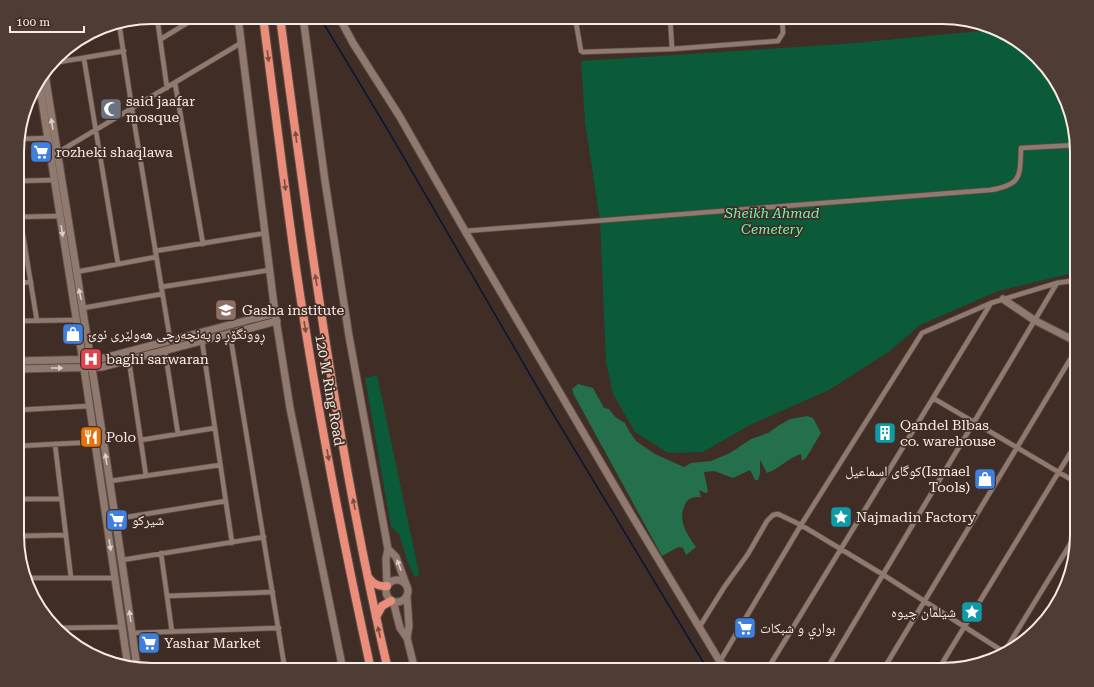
<svg xmlns="http://www.w3.org/2000/svg" width="1094" height="687" font-family="'Roboto Serif','Noto Naskh Arabic',serif">
<style>
.green{fill:#0b5a39}
.forest{fill:#246f4c}
.lines{fill:none;stroke-linecap:round;stroke-linejoin:round}
.stream{stroke:#021839;stroke-width:1.5}
.street-casing{stroke:#5d4d45;stroke-width:6}
.secondary-casing{stroke:#5d4d45;stroke-width:9}
.highway-casing{stroke:#5d4d45;stroke-width:10}
.street{stroke:#90796f;stroke-width:4.5}
.secondary{stroke:#90796f;stroke-width:7}
.highway{stroke:#ea8e7b;stroke-width:8}
.oneway{fill:#7c4f43}
.oneway2{fill:#decec8}
.labels{text-anchor:middle;dominant-baseline:central;stroke-width:3.5;stroke-linejoin:round;paint-order:stroke}
.poi-label{font-size:14px;fill:#f8ebe5;stroke:#402d25;text-anchor:start}
.park-label{font-size:14px;font-style:italic;fill:#73f2b2;stroke:#402d25}
.street-label{font-size:14px;fill:#f8ebe5;stroke:#402d25}
.rim{fill:none;stroke:#f8ebe5;stroke-width:2}
</style>
<rect width="100%" height="100%" fill="#402d25"/>
<path class="green" d="M980,31h19l18,9 42,44 18,59v129l-79,19 -78,34 -30,26 -61,39 -79,35 -47,27 -35,1 -33,-21 -22,-38 -7,-32 -6,-141 -15,-99 -4,-61 262,-17z
M377,375l42,198 -1,3h-4l-7,-16 -8,-26 -8,-7 -26,-149z"/>
<path class="forest" d="M578,384l15,4 11,20 5,1 6,8 10,6 4,8 7,10 19,13 29,13 7,-4 20,-2 19,-8 21,-14 17,-6 10,-7 12,-7 17,-3 6,2 8,15 -15,25 -4,3 -1,-7c-13,4 -22,15 -34,19l-7,-13v14l-2,6h-3l-5,-10 -17,8 -19,-7 -10,1 4,20 -3,1 -6,-3 2,7c-10,0 -14,1 -17,10 -6,16 4,28 12,40l-10,8 -3,-7 -5,-1 -16,9 -88,-161 -2,-6z"/>
<g class="lines">
<path class="stream" d="M321,19l68,113 158,272 161,266"/>
<g class="street-casing">
<path id="street" d="M157,17l10,71
M575,17l6,34 2,1 89,-3 106,-8 5,-8 -1,-16
M670,17l2,32
M119,23l13,86 38,230
M161,39l36,-22
M84,59l34,205
M53,63l71,-12
M175,83l28,161
M18,139l30,-1
M57,153l184,-110
M18,181l36,-1
M18,217l42,-1
M20,217l17,104
M465,231l525,-41c32,-5 30,-14 31,-42l56,-3
M18,246h7
M155,251l111,-18
M76,272l80,-15
M18,283l13,-1
M161,287l109,-17
M83,308l79,-14
M18,321l58,-1
M230,334l55,336
M202,341l30,202
M165,351l13,83
M129,361l17,115
M933,398l144,85
M18,410l71,-4
M141,440l74,-12
M55,444l16,134
M18,446l77,-4
M110,481l110,-16
M18,499h42
M115,519l111,-18
M18,536l47,-1
M161,553l11,79
M122,560l142,-23
M28,578h87
M167,596l106,-4
M700,626l25,-40 23,-32 19,-33 6,-6 5,-1 23,11 81,49 122,78
M58,628l64,-1
M132,633l147,-5
M1003,654l74,-121
M735,670l-15,-9 81,-136 121,-192 69,-30 66,-20 20,-3
M767,670l224,-367
M826,670l231,-387
M883,670l194,-322
M938,670l139,-228"/>
</g>
<g class="secondary-casing">
<path id="secondary" d="M238,17l37,296 15,95 53,262
M303,17l22,164 24,155 39,213 -2,10 1,26
M339,17l14,26 47,74 65,114 166,283 94,156
M45,74c31,198 65,395 92,594
M39,82l45,286 44,299
M1003,299l31,21 43,22
M18,361l82,-2 175,-46
M18,369l84,-2 175,-46
M388,549l8,8 10,27
M386 591a11 11 0 1 1 22 0a11 11 0 1 1-22 0Z
M407,597l2,29 -2,12
M393,601l7,27 7,10 8,32"/>
</g>
<g class="highway-casing">
<path id="highway" d="M263,17c11,84 21,167 33,251 20,135 46,269 75,402
M280,17c29,219 58,438 108,653
M368,577c5,7 10,10 19,9
M376,617l6,-11 9,-5"/>
</g>
<use href="#street" class="street"/>
<use href="#secondary" class="secondary"/>
<use href="#highway" class="highway"/>
</g>
<defs><path id="oneway-solid" d="M-6-.8H1V-3.2L6.5 0L1 3.2V.8H-6Z"/></defs>
<g class="oneway">
<use href="#oneway-solid" transform="translate(268 56) rotate(83)"/>
<use href="#oneway-solid" transform="translate(296 137) rotate(-97)"/>
<use href="#oneway-solid" transform="translate(285 185) rotate(83)"/>
<use href="#oneway-solid" transform="translate(316 280) rotate(-99)"/>
<use href="#oneway-solid" transform="translate(305 327) rotate(81)"/>
<use href="#oneway-solid" transform="translate(328 455) rotate(80)"/>
<use href="#oneway-solid" transform="translate(354 504) rotate(-101)"/>
<use href="#oneway-solid" transform="translate(379 632) rotate(-103)"/>
</g>
<g class="oneway2">
<use href="#oneway-solid" transform="translate(52 124) rotate(-99)"/>
<use href="#oneway-solid" transform="translate(62 231) rotate(81)"/>
<use href="#oneway-solid" transform="translate(80 294) rotate(-102)"/>
<use href="#oneway-solid" transform="translate(57 368)"/>
<use href="#oneway-solid" transform="translate(106 459) rotate(-99)"/>
<use href="#oneway-solid" transform="translate(110 545) rotate(81)"/>
<use href="#oneway-solid" transform="translate(399 565) rotate(-110)"/>
<use href="#oneway-solid" transform="translate(130 616) rotate(-98)"/>
</g>
<defs>
<g id="mosque-square" transform="scale(1.15)"><rect x="-9" y="-9" width="18" height="18" rx="4" fill="#6b7280" stroke="#402d25"/><path d="M3.5-4.9A6 6 0 1 0 3.5 4.9A5 5 0 1 1 3.5-4.9Z" fill="#fff"/></g>
<g id="supermarket-square" transform="scale(1.15)"><rect x="-9" y="-9" width="18" height="18" rx="4" fill="#3f7fe0" stroke="#402d25"/><path d="M-6-5.5h2.5l.6 2H6L4.5 2H-2.5L-4.4-4H-6ZM-1.5 3.2a1.3 1.3 0 1 0 .1 0ZM3 3.2a1.3 1.3 0 1 0 .1 0Z" fill="#fff"/></g>
<g id="university-square" transform="scale(1.15)"><rect x="-9" y="-9" width="18" height="18" rx="4" fill="#8d6e63" stroke="#402d25"/><path d="M0-5L7-2L0 1L-7-2ZM-4 1L0 2.5L4 1V4Q0 6-4 4Z" fill="#fff"/></g>
<g id="shop-square" transform="scale(1.15)"><rect x="-9" y="-9" width="18" height="18" rx="4" fill="#3f7fe0" stroke="#402d25"/><path d="M-5-2.5h2.3a2.7 3.5 0 0 1 5.4 0H5L5.5 6h-11ZM-1.5-2.5h3a1.5 2.3 0 0 0-3 0Z" fill="#fff"/></g>
<g id="hospital-square" transform="scale(1.15)"><rect x="-9" y="-9" width="18" height="18" rx="4" fill="#e0444e" stroke="#402d25"/><path d="M-5-5h3v3.5h4V-5h3V5h-3V1.5h-4V5h-3Z" fill="#fff"/></g>
<g id="building-square" transform="scale(1.15)"><rect x="-9" y="-9" width="18" height="18" rx="4" fill="#0f9aa8" stroke="#402d25"/><path d="M-4-6H4V6H1V3H-1V6H-4ZM-2.5-4.3h1.7v1.8h-1.7ZM.8-4.3h1.7v1.8H.8ZM-2.5-1h1.7V.8h-1.7ZM.8-1h1.7V.8H.8Z" fill="#fff"/></g>
<g id="restaurant-square" transform="scale(1.15)"><rect x="-9" y="-9" width="18" height="18" rx="4" fill="#e8710a" stroke="#402d25"/><path d="M-5-6h1v4h1v-4h1v4h1v-4h1v5L-1.5 .5V6h-2V.5L-5-1ZM5-6V6H3V1.5H1.5Q1.5-4 5-6Z" fill="#fff"/></g>
<g id="sight-square" transform="scale(1.15)"><rect x="-9" y="-9" width="18" height="18" rx="4" fill="#0f9aa8" stroke="#402d25"/><path d="M0-6L1.8-2.2L6-1.7L2.9 1.2L3.7 5.4L0 3.3L-3.7 5.4L-2.9 1.2L-6-1.7L-1.8-2.2Z" fill="#fff"/></g>
</defs>
<g fill-rule="evenodd">
<use href="#mosque-square" x="111" y="109"/>
<use href="#supermarket-square" x="41" y="152"/>
<use href="#university-square" x="226" y="310"/>
<use href="#shop-square" x="73" y="334"/>
<use href="#hospital-square" x="91" y="359"/>
<use href="#building-square" x="885" y="433"/>
<use href="#restaurant-square" x="91" y="437"/>
<use href="#shop-square" x="985" y="479"/>
<use href="#sight-square" x="841" y="517"/>
<use href="#supermarket-square" x="117" y="520"/>
<use href="#sight-square" x="972" y="612"/>
<use href="#supermarket-square" x="745" y="628"/>
<use href="#supermarket-square" x="149" y="643"/>
</g>
<g class="labels">
<g class="poi-label">
<text x="126" y="101">said jaafar<tspan x="126" dy="16">mosque</tspan></text>
<text x="56" y="152">rozheki shaqlawa</text>
<text x="242" y="310">Gasha institute</text>
<text x="88" y="334">ڕوونگۆڕ و پەنچەرچی هەولێری نوێ</text>
<text x="106" y="359">baghi sarwaran</text>
<text x="900" y="425">Qandel Blbas<tspan x="900" dy="16">co. warehouse</tspan></text>
<text x="106" y="437">Polo</text>
<text x="970" y="471" text-anchor="end">كوگای اسماعیل(Ismael<tspan x="970" dy="16">Tools)</tspan></text>
<text x="856" y="517">Najmadin Factory</text>
<text x="132" y="520">شيركو</text>
<text x="956" y="612" text-anchor="end">شيلمان چیوه</text>
<text x="760" y="628">بواري و شبكات</text>
<text x="164" y="643">Yashar Market</text>
</g>
<g class="park-label">
<text x="772" y="213">Sheikh Ahmad<tspan x="772" dy="16">Cemetery</tspan></text>
</g>
<g class="street-label">
<text transform="translate(330 390) rotate(80)">120 M Ring Road</text>
</g>
</g>
<path d="M0 0H1094V687H0ZM152 24H942A128 128 0 0 1 1070 152V535A128 128 0 0 1 942 663H152A128 128 0 0 1 24 535V152A128 128 0 0 1 152 24Z" fill="#4f3c34" fill-rule="evenodd"/>
<path class="rim" d="M152 24H942A128 128 0 0 1 1070 152V535A128 128 0 0 1 942 663H152A128 128 0 0 1 24 535V152A128 128 0 0 1 152 24Z"/>
<path d="M10 26v6h74v-6" fill="none" stroke="#f8ebe5" stroke-width="2"/>
<text x="16" y="26" font-size="12" fill="#f8ebe5" stroke="#402d25" stroke-width="3" paint-order="stroke">100 m</text>
</svg>
